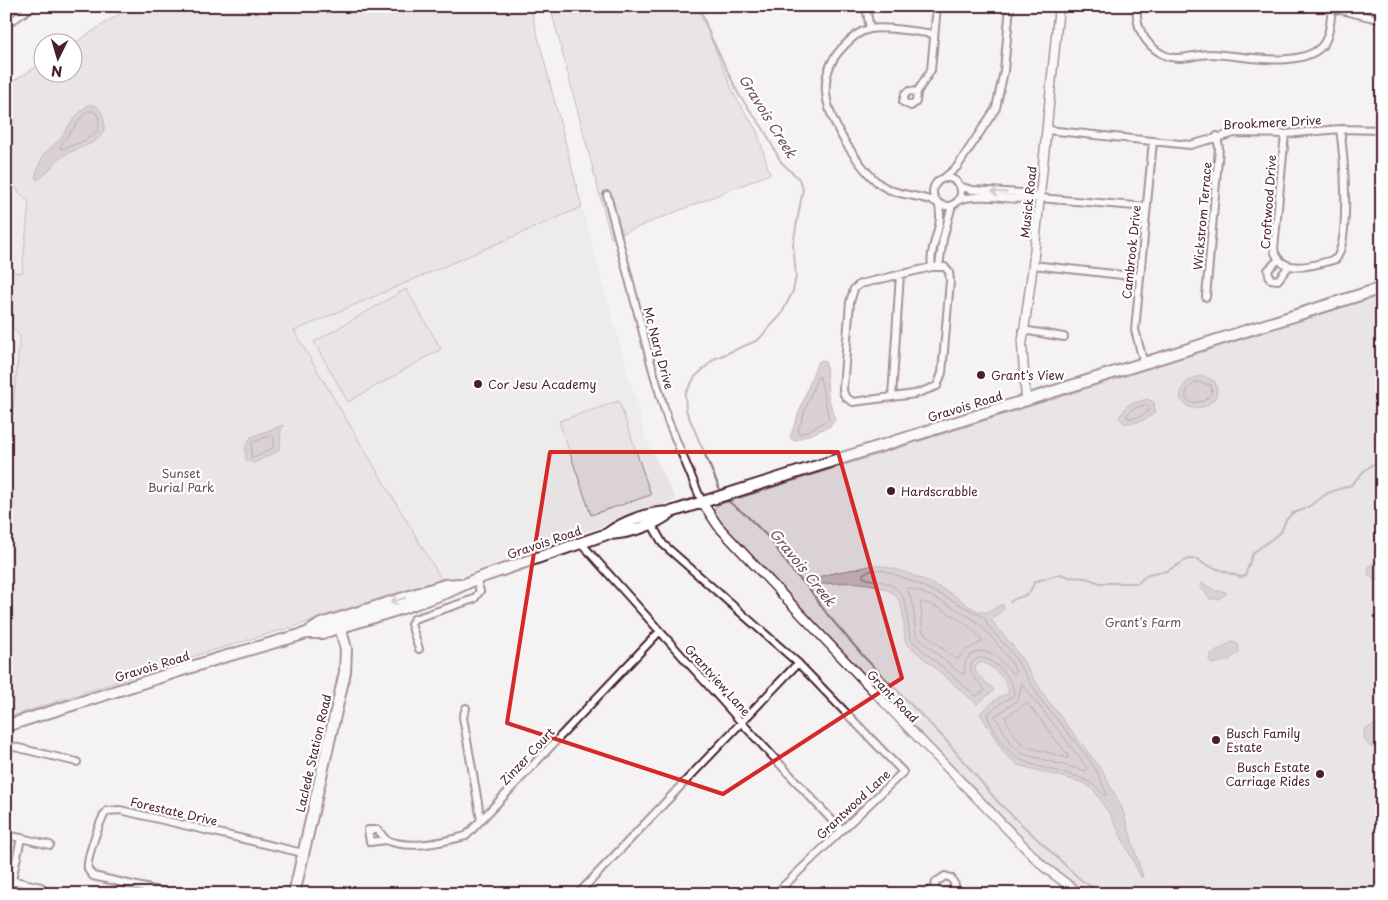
<svg xmlns="http://www.w3.org/2000/svg" width="1388" height="900" font-family="'Playpen Sans',sans-serif">
<style>
.built{fill:#e7e2e3}
.green{fill:#dbd2d5;stroke:#927880}
.water{fill:#baa9ae;stroke:#8d727a}
.lines{fill:none;stroke-linecap:round;stroke-linejoin:round}
.shore{stroke:#77565f;stroke-width:1}
.stream{stroke:#8d727a;stroke-width:2}
.minor-casing{stroke:#4a1f2b;stroke-width:10}
.tertiary-casing{stroke:#4a1f2b;stroke-width:11}
.primary-casing{stroke:#4a1f2b;stroke-width:14}
.minor{stroke:#fff;stroke-width:6}
.tertiary{stroke:#fff;stroke-width:8}
.primary{stroke:#fff;stroke-width:10}
.oneway{stroke:#ae9aa0}
.marked{fill:none;stroke:#d62828;stroke-width:4;stroke-linejoin:round}
.poi-dot{fill:#4a1f2b;stroke:#fff;stroke-width:2}
.labels{text-anchor:middle;dominant-baseline:central;stroke-width:4.5;stroke-linejoin:round;paint-order:stroke}
.street-label{font-size:12px;fill:#4a1f2b;stroke:#fff}
.poi-label{font-size:12px;fill:#4a1f2b;stroke:#fff;text-anchor:start}
.park-label{font-size:12px;fill:#6e4c56;stroke:#fff}
.water-label{font-size:14px;font-style:italic;fill:#714f59;stroke:#fff}
</style>
<rect width="100%" height="100%" fill="#f4f2f2"/>
<filter id="ink" filterUnits="userSpaceOnUse"><feTurbulence type="fractalNoise" baseFrequency=".02" numOctaves="2"/><feDisplacementMap in="SourceGraphic" scale="10" xChannelSelector="R" yChannelSelector="G"/><feConvolveMatrix kernelMatrix="1 2 1 2 8 2 1 2 1" color-interpolation-filters="sRGB"/></filter>
<g filter="url(#ink)">
<path class="built" d="M6,178l23,25 -7,70 -16,-2z
M582,207l64,231 30,62 -233,82 -149,-251z
M6,319l14,17 -14,148z"/>
<path class="green" d="M131,6h399l52,201 -288,124 149,251 -245,73 -192,63v-234l14,-148 -14,-17v-48l16,2 7,-70 -23,-25v-92l36,-23v9h30l1,-28z
M550,6h147l38,90 22,35 13,43 -159,64z
M406,289l35,60 -93,53 -34,-60z
M1382,295v599h-298l-32,-24 -106,-108 -195,-205 -37,-42v-6l4,-4z
M619,401l32,94 -60,20 -32,-94z"/>
<path class="water" d="M88,105h6c6,3 8,7 9,12 9,27 -26,29 -40,39 -10,7 -15,18 -26,24l-2,-3 8,-22 18,-17 13,-20z
M823,360l3,3 2,33 7,23 -4,7 -37,15 -4,-4 24,-66 4,-9z
M1204,376l10,5c10,17 -9,31 -26,26l-8,-8c2,-15 8,-22 24,-23z
M1147,399l7,3 1,10c-9,9 -19,12 -31,11l-5,-6 9,-12z
M283,425c-5,10 0,18 -5,26l-24,12 -8,-3 -1,-12 6,-11z
M1377,561l5,1v19l-8,-1 -6,-6 1,-8z
M872,565c25,1 58,17 80,29 9,6 20,16 30,18 8,2 15,-7 21,-8l1,5 -13,11 25,30 30,48 55,71 21,39 21,69h-2l-29,-59 -18,-28 -10,-7 -66,-18 -14,-12 -24,-40 19,-16 10,-4c0,-11 -17,-29 -28,-31l-6,4 1,7 18,17 -17,14 -71,-61c-3,-12 -1,-26 -5,-38 -10,-28 -61,-23 -85,-20l-7,-2c16,-13 44,-11 63,-18z
M1202,583l14,8 10,1v2l-7,5h-9l-10,-13z
M1232,642l6,2 1,8 -10,8 -17,4 -3,-5 1,-4z
M1376,724l6,2v20l-8,2c-9,-3 -12,-10 -9,-19z"/>
<g class="lines">
<path class="shore" d="M89,111h5c5,5 6,12 4,19l-14,11 -23,8 -1,-3 23,-31z
M820,377l9,42 -21,12 -9,3 -1,-4 19,-52z
M1197,382l14,3 1,8 -8,8 -12,2 -6,-4c-1,-9 3,-13 11,-17z
M1146,404l4,4c-4,8 -15,12 -24,9l5,-7z
M272,435l2,2v10l-18,10h-5l1,-14z
M873,570h9l27,10 39,18 37,20 3,8 24,27 30,48 44,54 11,16 10,24h-3c-22,-26 -53,-21 -83,-35 -16,-7 -27,-30 -34,-45l14,-12 12,-7c5,-14 -20,-39 -34,-38l-7,4c-5,13 7,19 13,28l-9,6 -65,-56c-6,-19 1,-49 -25,-57 -8,-3 -15,-2 -23,-6v-3z
M907,588c11,0 63,27 72,36 8,6 36,40 37,49h-4l-18,-19 -13,-3c-13,3 -18,10 -16,22l-4,1 -45,-38 -3,-32z
M921,602c14,1 59,27 61,40l-16,8 -8,9h-3l-32,-27z
M1022,684l59,75 6,9 -1,3 -63,-17 -11,-9 -17,-29 23,-16z
M1025,704h3l40,51v3l-41,-11 -9,-7 -13,-22z"/>
<path class="stream" d="M699,6l12,31 28,58 24,33 18,34 18,17 4,10 -10,55 3,32 -3,15 -12,24 -23,25 -44,19 -19,18 -10,17 1,16 35,82
M724,498l22,17 23,23 24,34 14,14 20,28 38,44 79,80 54,64 83,78 22,14
M1010,602c13,-9 19,-2 24,-20l26,-8 9,3 17,1 14,5h38l10,-9 19,-3 21,-12h10l6,5 36,13 5,-1 8,-23 28,-21 5,-12 7,-7 12,-4 23,-16 23,-8 14,-15 17,-12"/>
<g class="minor-casing">
<path id="minor" d="M863,6l4,6 3,17
M1137,6c-2,20 7,38 25,48 17,9 32,0 49,0 29,1 85,15 109,-6 10,-9 10,-26 12,-39
M1324,6l58,14
M6,25l27,-19
M934,34c-16,-2 -50,-8 -64,-5 -12,2 -20,11 -28,19 -29,31 -14,67 5,97 9,13 17,26 29,36 16,15 40,13 60,21
M917,92l-8,-1 -4,3 -2,8 8,4 5,-4 1,-10 14,-22 6,-64
M1047,130l143,15 45,-12 50,1 55,-5 42,1
M1285,134l-11,115c6,28 42,16 62,10 15,-21 8,-103 4,-130
M933 192a14 14 0 1 1 28 0a14 14 0 1 1-28 0Z
M944,178l13,-11 39,-59 8,-37 6,-65
M959,186l13,4 50,3 17,5 108,9
M607,195l46,176 15,50 34,81
M959,200c24,-8 52,2 77,-2
M1278,260l-10,10 2,9 8,1 11,-14
M1033,265l107,12
M939,266l4,-27 9,-34
M932,267h13l4,5 1,9 -8,92 -5,13 -22,8 -62,8c-7,-4 -10,-6 -10,-14l7,-86 4,-13 6,-5z
M932,267c-4,-21 14,-42 6,-64
M1206,297l13,-149 -2,-12
M1023,330l41,7
M1144,364l-9,-34 18,-189
M892,397l8,-123
M651,523l12,21 135,119 105,109 -128,122
M581,543l160,179 100,108
M419,649l-8,-25 3,-5 60,-20 6,-8 -4,-12
M466,708l-3,9 18,103
M6,745l71,17
M6,835l15,3
M386,840l-16,2 -2,-12h10l8,10c25,10 55,2 80,-4l193,-204
M6,879l35,8
M9,894l12,-56 29,7
M172,894l-79,-18c-2,-3 -4,-4 -5,-7 -2,-10 12,-50 19,-58l13,-1 183,43
M578,894l220,-231
M924,894l10,-6 2,-6 9,-6 6,2 4,7 -5,8 -10,-1 -6,-4"/>
</g>
<g class="tertiary-casing">
<path id="tertiary" d="M1026,400l-4,-55 11,-80 26,-259
M702,502l16,24 28,30 155,164 142,146 37,28"/>
</g>
<g class="primary-casing">
<path id="primary" d="M607,534c17,-13 43,-22 64,-22l711,-224
M307,633l14,-9 124,-39 14,-1
M6,726l214,-68 87,-25h15l78,-24 48,-17 28,-13 131,-45c21,0 48,-9 64,-22
M294,894l51,-222 1,-23 -8,-30"/>
</g>
<use href="#minor" class="minor"/>
<use href="#tertiary" class="tertiary"/>
<use href="#primary" class="primary"/>
</g>
<defs><path id="oneway-shaft" d="M-6 0H5M1.5-3L5.5 0L1.5 3" fill="none" stroke-width="1.6" stroke-linecap="round" stroke-linejoin="round" transform="scale(1.25)"/></defs>
<g class="oneway">
<use href="#oneway-shaft" transform="translate(999 192) rotate(-177)"/>
<use href="#oneway-shaft" transform="translate(398 600) rotate(163)"/>
</g>
</g>
<path d="M0 0H1388V900H0ZM550,452h288l64,226 -179,116 -216,-71z" fill="#f4f2f2" fill-opacity=".55" fill-rule="evenodd"/>
<path class="marked" d="M550,452h288l64,226 -179,116 -216,-71z"/>
<g class="poi-dot">
<circle cx="981" cy="375" r="5"/>
<circle cx="478" cy="384" r="5"/>
<circle cx="891" cy="491" r="5"/>
<circle cx="1216" cy="740" r="5"/>
<circle cx="1320" cy="774" r="5"/>
</g>
<g class="labels">
<g class="street-label">
<text transform="translate(1272 122) rotate(-3)">Brookmere Drive</text>
<text transform="translate(1028 202) rotate(-84)">Musick Road</text>
<text transform="translate(1268 202) rotate(-86)">Croftwood Drive</text>
<text transform="translate(1202 216) rotate(-85)">Wickstrom Terrace</text>
<text transform="translate(1131 252) rotate(-84)">Cambrook Drive</text>
<text transform="translate(659 348) rotate(75)">Mc Nary Drive</text>
<text transform="translate(965 406) rotate(-17)">Gravois Road</text>
<text transform="translate(544 542) rotate(-19)">Gravois Road</text>
<text transform="translate(152 666) rotate(-17)">Gravois Road</text>
<text transform="translate(718 680) rotate(48)">Grantview Lane</text>
<text transform="translate(893 696) rotate(46)">Grant Road</text>
<text transform="translate(313 753) rotate(-77)">Laclede Station Road</text>
<text transform="translate(527 756) rotate(-47)">Zinzer Court</text>
<text transform="translate(853 804) rotate(-43)">Grantwood Lane</text>
<text transform="translate(174 811) rotate(13)">Forestate Drive</text>
</g>
<g class="poi-label">
<text x="991" y="375">Grant's View</text>
<text x="488" y="384">Cor Jesu Academy</text>
<text x="901" y="491">Hardscrabble</text>
<text x="1226" y="733">Busch Family<tspan x="1226" dy="14">Estate</tspan></text>
<text x="1310" y="767" text-anchor="end">Busch Estate<tspan x="1310" dy="14">Carriage Rides</tspan></text>
</g>
<g class="park-label">
<text x="181" y="473">Sunset<tspan x="181" dy="14">Burial Park</tspan></text>
<text x="1143" y="622">Grant's Farm</text>
</g>
<g class="water-label">
<text transform="translate(768 116) rotate(58)">Gravois Creek</text>
<text transform="translate(803 567) rotate(51)">Gravois Creek</text>
</g>
</g>
<rect width="1388" height="900" fill="none" stroke="#fff" stroke-width="25"/>
<rect x="12" y="12" width="1363" height="875" fill="none" stroke="#4a1f2b" stroke-width="2" filter="url(#ink)"/>
<g transform="translate(58 58) rotate(185)"><circle r="24" fill="#ffffff" stroke="#b7a5aa"/>
<path d="M0-4L9 19L0 12L-9 19Z" fill="#4a1f2b"/>
<text y="-8" font-size="14" font-weight="bold" text-anchor="middle" fill="#4a1f2b">N</text>
</g>
</svg>
